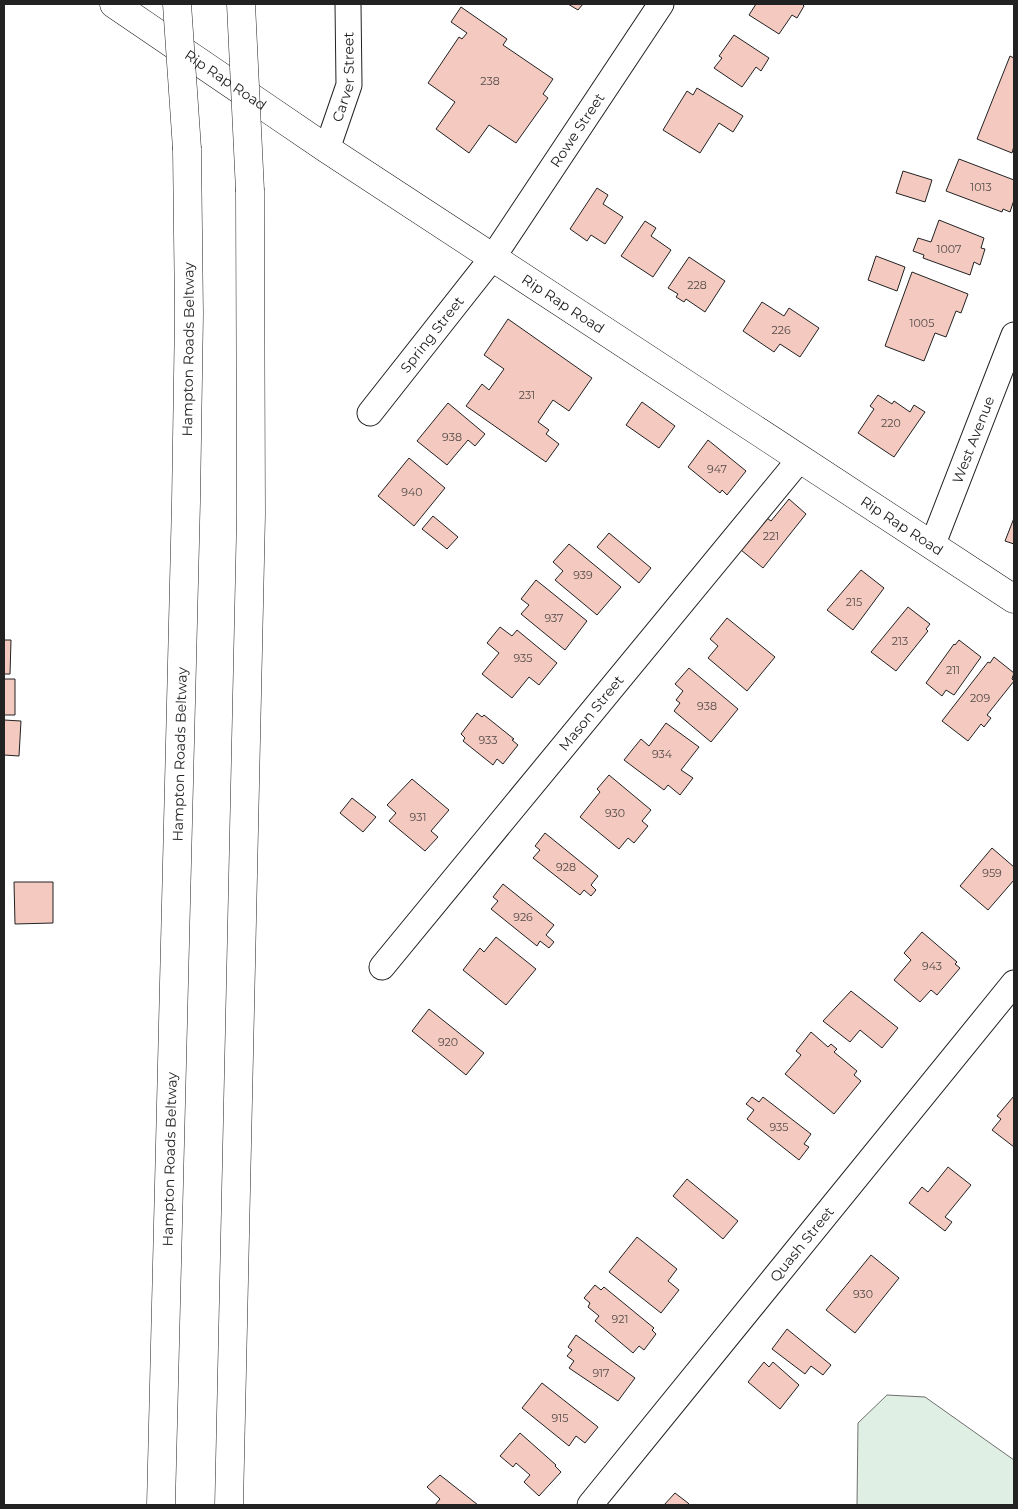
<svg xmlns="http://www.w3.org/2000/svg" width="1018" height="1509" font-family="Montserrat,sans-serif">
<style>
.green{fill:#e0efe3;stroke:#6f6f6f}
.building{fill:#f3c9c0;stroke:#222}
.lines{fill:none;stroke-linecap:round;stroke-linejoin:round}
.minor-casing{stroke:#222;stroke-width:27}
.secondary-casing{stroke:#222;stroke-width:29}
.motorway-casing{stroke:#222;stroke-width:29}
.minor{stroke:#fff;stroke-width:25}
.secondary{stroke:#fff;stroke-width:28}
.motorway{stroke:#fff;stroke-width:28}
.motorway-bridge-casing{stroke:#222;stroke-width:29;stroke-linecap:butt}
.motorway-bridge{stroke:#fff;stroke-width:28}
.labels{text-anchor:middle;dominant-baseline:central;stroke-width:4;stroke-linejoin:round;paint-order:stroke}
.number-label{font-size:11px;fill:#564c4a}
.street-label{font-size:14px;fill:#222;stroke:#fff}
</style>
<rect width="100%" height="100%" fill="#fff"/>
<path class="green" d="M887,1395l38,2 89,63v45h-157l1,-82z"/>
<path class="building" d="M568,4h15l-5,6z
M756,4h46l2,2 -7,12 -5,-3 -13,19 -30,-19z
M461,7l46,32 -4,6 50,34 -10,15 5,4 -32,45 -27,-18 -20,28 -33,-24 19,-27 -27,-19 31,-46 3,2 5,-6 -16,-11z
M734,35l35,23 -8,13 -5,-4 -14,20 -28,-19 8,-10 -3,-2z
M1010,56l4,2v88l-2,7 -35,-14z
M697,88l46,28 -10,16 -14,-9 -19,30 -37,-23 24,-39 6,4z
M959,159l55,21v20l-4,12 -7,-3 -1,3 -56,-21z
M903,171l29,9 -7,22 -29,-9z
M597,188l11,7 -5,9 20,13 -18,27 -14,-9 -4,6 -17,-12z
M939,220l45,18 -3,10 4,1 -5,16 -6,-3 -4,13 -47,-17 1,-3 -11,-4 5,-13 13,4z
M645,221l11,7 -5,8 20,14 -18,27 -32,-21z
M876,256l29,11 -8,24 -29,-11z
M689,257l36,24 -20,31 -19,-13 -2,3 -8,-5 2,-3 -10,-6z
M912,272l56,22 -7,19 -5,-2 -10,26 -11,-4 -11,28 -39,-15z
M762,302l22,14 5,-8 30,20 -19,29 -20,-13 -6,8 -31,-21z
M508,319l84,59 -23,33 -16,-11 -15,22 11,8 -3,4 13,10 -13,18 -80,-56 16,-22 7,6 15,-21 -20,-14z
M878,395l14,9 2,-3 16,11 4,-7 11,7 -31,45 -36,-24 16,-24 -4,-3z
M642,402l33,24 -16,22 -33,-23z
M448,403l37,31 -10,12 -7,-6 -21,25 -30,-24z
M708,440l38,31 -19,24 -5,-5 -2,3 -32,-26z
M409,458l36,30 -31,38 -36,-30z
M789,499l17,15 -43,54 -22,-18 26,-32 4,3z
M433,516l25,21 -11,12 -25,-20z
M1014,518v26l-9,-3z
M609,533l42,35 -12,15 -42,-36z
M569,544l52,43 -24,28 -42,-35 8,-9 -10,-9z
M861,570l23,18 -31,42 -26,-20z
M536,580l51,41 -22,29 -44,-36 8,-9 -8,-6z
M908,607l22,17 -4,5 2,2 -32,40 -25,-19z
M727,618l48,39 -28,34 -39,-33 10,-12 -8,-7z
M500,627l12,9 5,-6 40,33 -18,22 -10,-8 -17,21 -30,-24 17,-21 -12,-10z
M4,640h7l-1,34h-6z
M959,640l22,17 -27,38 -8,-5 -4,6 -16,-13 28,-39 1,1z
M994,657l20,16 -2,6 2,2 -27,34 4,3 -7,9 -3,-3 -13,17 -26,-20 46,-59 2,1z
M689,668l49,41 -27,33 -37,-31 6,-8 -4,-3 7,-9 -8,-7z
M4,679h11v36h-11z
M477,713l5,4 2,-2 30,24 -2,1 6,5 -15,19 -6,-5 -4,6 -30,-24 2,-3 -4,-4z
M4,720l17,1 -2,35 -15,-1z
M666,723l33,24 -18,23 12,8 -13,17 -12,-10 -4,5 -40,-30 17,-21 8,7z
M609,775l42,35 -9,11 6,5 -14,17 -6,-5 -9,11 -39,-32 20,-25 -3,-3z
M412,779l37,31 -18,21 7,6 -13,14 -36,-30 7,-8 -9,-8z
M352,798l24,19 -13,15 -23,-19z
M545,833l53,43 -7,9 5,5 -5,6 -7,-6 -4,5 -47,-37 7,-8 -5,-4z
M992,848l22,19v13l-26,30 -28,-24z
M14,882h39v41l-38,1z
M503,884l51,41 -8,10 8,7 -5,6 -9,-7 -3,5 -46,-37 7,-8 -5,-4z
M922,932l35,30 -2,2 5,4 -23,27 -6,-5 -11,12 -26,-22 17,-20 -7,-7z
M496,937l40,32 -30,36 -43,-35 17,-22 4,4z
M851,991l47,37 -16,20 -22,-18 -10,12 -27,-21z
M429,1009l55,44 -18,22 -54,-44z
M811,1032l17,15 3,-3 6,5 -3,3 23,19 -3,4 7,6 -27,33 -49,-40 16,-19 -5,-4z
M1014,1096v51l-22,-17 9,-11 -4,-3z
M752,1097l7,5 4,-5 48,37 -7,10 5,3 -10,13 -52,-41 7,-9 -8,-6z
M948,1167l23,18 -26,32 7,5 -7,9 -36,-28 13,-16 6,5z
M687,1179l51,42 -15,18 -50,-43z
M637,1237l40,32 -9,12 11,9 -18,23 -52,-41z
M871,1255l28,23 -44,55 -29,-23z
M595,1285l6,5 3,-3 50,41 -2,2 4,4 -12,16 -5,-4 -6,7 -38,-32 4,-5 -11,-9 2,-4 -6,-5z
M787,1329l44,36 -8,10 -12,-9 -6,8 -33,-25z
M576,1335l59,43 -17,23 -49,-33 5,-7 -7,-5 5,-6 -4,-3z
M764,1362l5,5 4,-5 26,23 -19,24 -32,-27z
M542,1383l56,44 -13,16 -9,-7 -7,10 -47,-38z
M520,1433l36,32 -1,1 6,6 -22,24 -15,-14 6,-7 -14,-12 -3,4 -13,-11z
M440,1475l38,30h-43l5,-6 -13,-12z
M675,1493l13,10 2,2h-26z"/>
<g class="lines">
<g class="minor-casing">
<g id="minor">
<path id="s1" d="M327,149l22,-64 -1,-81"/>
<path id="s2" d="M370,413l123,-156 168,-253"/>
<path id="s3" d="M932,546l82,-211"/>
<path id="s4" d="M382,967l418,-508"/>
<path id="s5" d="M590,1505l424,-522"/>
</g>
</g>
<g class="secondary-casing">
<g id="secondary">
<path id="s6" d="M114,4l213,145 687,450"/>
</g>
</g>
<g class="motorway-casing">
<g id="motorway">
<path id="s7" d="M161,1505l25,-1003 3,-188 -2,-165"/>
<path d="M229,1505l22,-990 -1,-324"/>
</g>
</g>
<use href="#minor" class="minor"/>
<use href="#secondary" class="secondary"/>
<use href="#motorway" class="motorway"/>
<g class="motorway-bridge-casing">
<path id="motorway-bridge" d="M177,4l10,145
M241,4l9,187"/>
</g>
<use href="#motorway-bridge" class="motorway-bridge"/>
</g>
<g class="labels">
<g class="number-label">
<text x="490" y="81">238</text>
<text x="981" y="187">1013</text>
<text x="949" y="249">1007</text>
<text x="697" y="285">228</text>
<text x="922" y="323">1005</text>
<text x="781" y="330">226</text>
<text x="527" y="395">231</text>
<text x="891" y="423">220</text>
<text x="452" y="437">938</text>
<text x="717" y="469">947</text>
<text x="412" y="492">940</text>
<text x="771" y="536">221</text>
<text x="583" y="575">939</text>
<text x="854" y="602">215</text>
<text x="554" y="618">937</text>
<text x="900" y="641">213</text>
<text x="523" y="658">935</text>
<text x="953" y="670">211</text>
<text x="980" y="698">209</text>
<text x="707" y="706">938</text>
<text x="488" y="740">933</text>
<text x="662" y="754">934</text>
<text x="615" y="813">930</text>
<text x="418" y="817">931</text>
<text x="566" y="867">928</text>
<text x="992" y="873">959</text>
<text x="523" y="917">926</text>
<text x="932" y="966">943</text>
<text x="448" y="1042">920</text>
<text x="779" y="1127">935</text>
<text x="863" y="1294">930</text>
<text x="620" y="1319">921</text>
<text x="601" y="1373">917</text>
<text x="560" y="1418">915</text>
</g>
<g class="street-label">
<text stroke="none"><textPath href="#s1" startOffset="75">Carver Street</textPath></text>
<text stroke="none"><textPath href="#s6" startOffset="135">Rip Rap Road</textPath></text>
<text stroke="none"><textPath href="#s2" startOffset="351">Rowe Street</textPath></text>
<text stroke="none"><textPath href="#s6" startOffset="540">Rip Rap Road</textPath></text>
<text stroke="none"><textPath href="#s2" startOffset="100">Spring Street</textPath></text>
<text stroke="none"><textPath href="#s7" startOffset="1156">Hampton Roads Beltway</textPath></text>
<text stroke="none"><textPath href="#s3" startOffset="114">West Avenue</textPath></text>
<text stroke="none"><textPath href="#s6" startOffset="945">Rip Rap Road</textPath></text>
<text stroke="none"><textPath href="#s4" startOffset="329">Mason Street</textPath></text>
<text stroke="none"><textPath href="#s7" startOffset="751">Hampton Roads Beltway</textPath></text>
<text stroke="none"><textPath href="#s7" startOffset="346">Hampton Roads Beltway</textPath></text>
<text stroke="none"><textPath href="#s5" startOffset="336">Quash Street</textPath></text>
</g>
</g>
<rect width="1018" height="1509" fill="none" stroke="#222222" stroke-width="10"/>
</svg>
